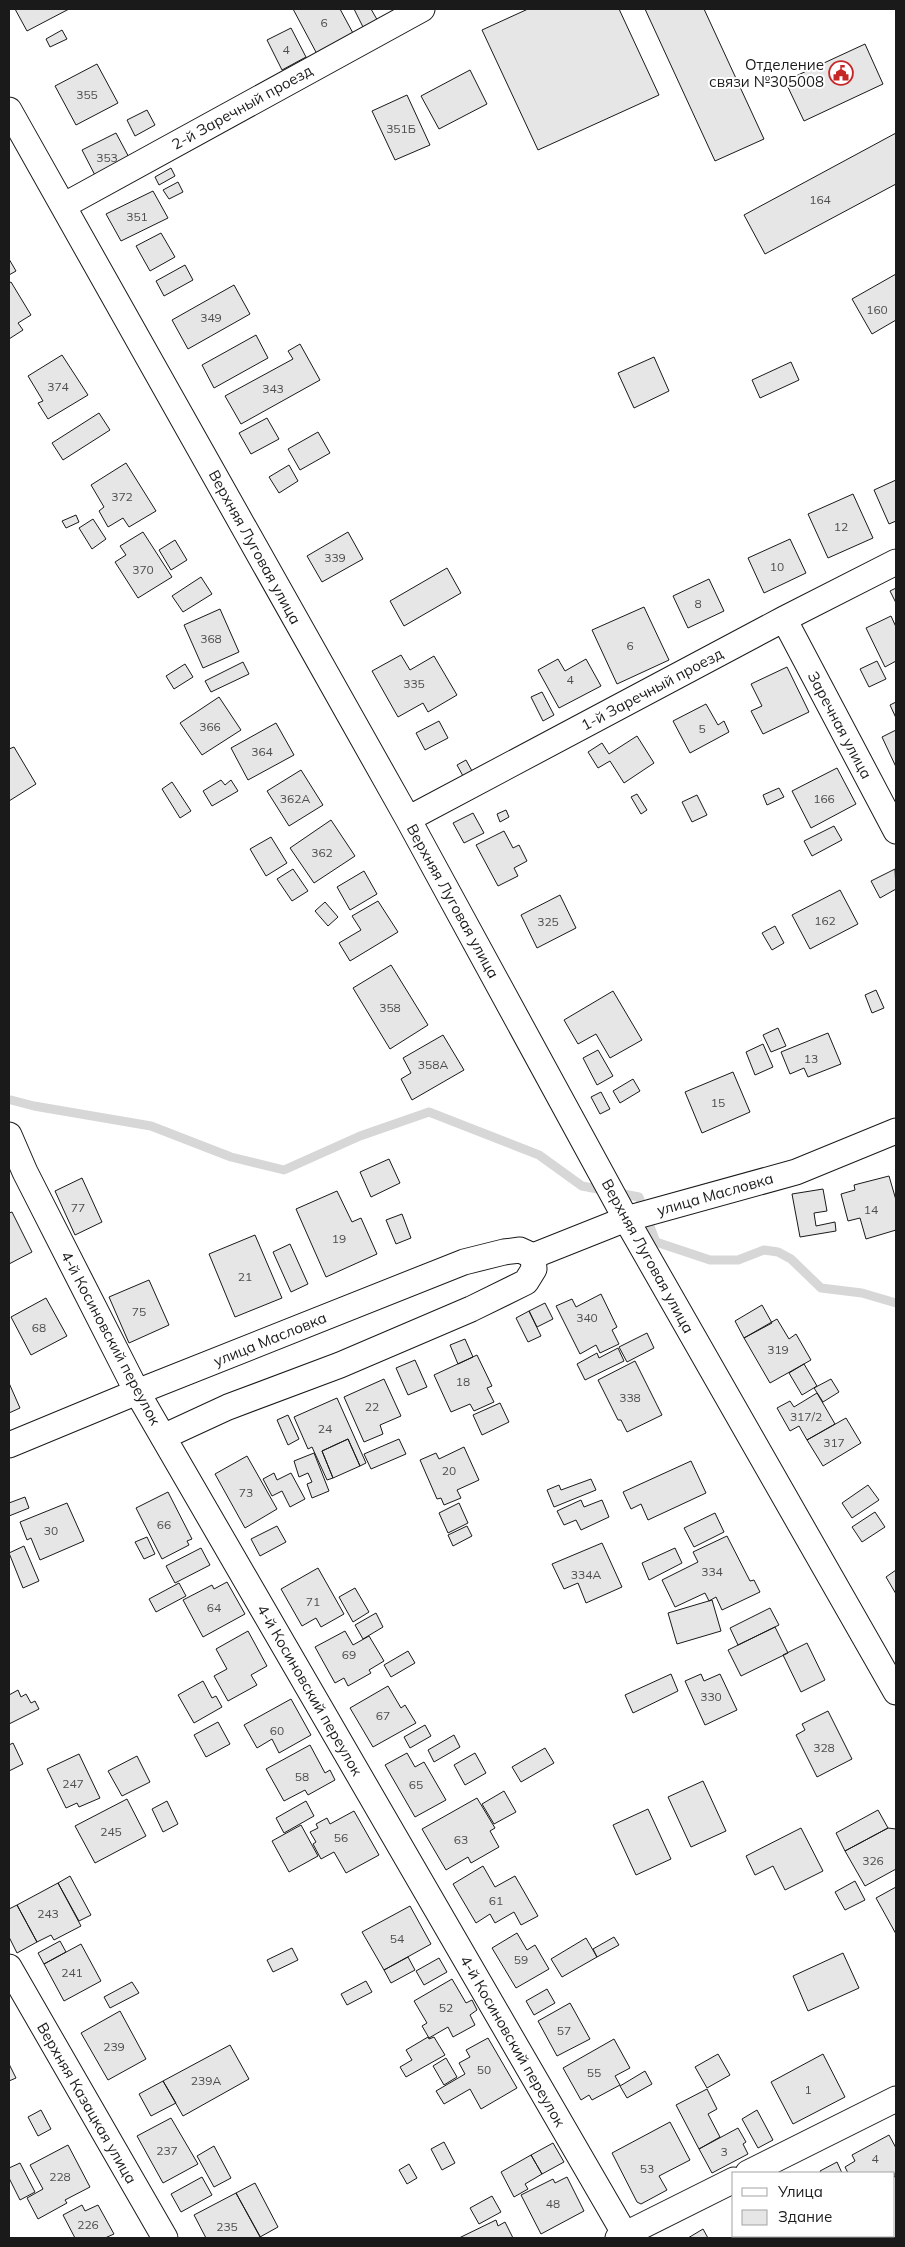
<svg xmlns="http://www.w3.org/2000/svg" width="905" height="2247" font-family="Mulish,sans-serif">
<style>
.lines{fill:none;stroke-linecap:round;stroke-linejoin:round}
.stream{stroke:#d7d7d7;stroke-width:9}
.building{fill:#e6e6e6;stroke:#1a1a1a}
.street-casing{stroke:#1a1a1a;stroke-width:27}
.street{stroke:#fff;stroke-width:25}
.labels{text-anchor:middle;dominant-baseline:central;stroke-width:4;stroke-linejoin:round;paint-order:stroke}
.number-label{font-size:12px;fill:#4d4d4d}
.poi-label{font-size:15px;fill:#1a1a1a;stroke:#fff;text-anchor:end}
.street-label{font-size:15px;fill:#1a1a1a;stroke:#fff}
</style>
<rect width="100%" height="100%" fill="#fff"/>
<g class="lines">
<path class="stream" d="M11,1100l23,6 117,20 80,31 53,13 76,-34 69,-24 110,43 43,31 57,11 17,45 54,18h28l26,-10 14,2 13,7 30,29 41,5 34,10"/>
</g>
<path class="building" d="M15,9h54l-42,22z
M293,9h47l14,26 -37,19z
M354,9h17l8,14 -14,8z
M528,9h91l40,86 -121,55 -56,-120z
M645,9h59l60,130 -49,22z
M291,28l15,29 -24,13 -15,-30z
M62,30l5,9 -17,8 -4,-8z
M865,44l18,40 -79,37 -19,-40z
M97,64l21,39 -42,22 -21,-39z
M470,70l17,34 -48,25 -18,-33z
M407,95l23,50 -35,15 -23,-49z
M147,110l8,15 -20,11 -8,-16z
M116,133l16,30 -34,18 -16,-31z
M896,133v51l-131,70 -21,-39z
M171,168l4,8 -16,9 -4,-8z
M178,182l5,10 -14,7 -6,-9z
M153,191l15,27 -47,23 -15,-27z
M161,233l14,24 -25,14 -14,-25z
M9,259l7,12 -7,4z
M185,265l8,15 -29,16 -8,-15z
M896,274v46l-24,14 -20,-35z
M11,282l20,33 -13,8 5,7 -14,9v-56z
M234,285l16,29 -62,35 -16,-29z
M256,335l12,23 -54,30 -12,-23z
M300,344l20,36 -79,44 -16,-28 68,-37 -5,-8z
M62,355l26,40 -40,24 -10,-16 5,-2 -15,-25z
M654,357l15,34 -35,17 -16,-35z
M791,362l8,18 -39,18 -8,-18z
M99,413l11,17 -47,30 -11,-17z
M267,418l12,21 -28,15 -12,-21z
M318,432l12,21 -30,17 -12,-21z
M126,463l30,48 -27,16 -6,-9 -15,9 -9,-16 5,-4 -13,-22z
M289,465l9,16 -19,12 -10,-16z
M896,480v41l-7,3 -15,-34z
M853,494l20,44 -45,20 -20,-44z
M76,515l3,7 -13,6 -4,-7z
M93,519l13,20 -14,10 -13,-21z
M143,532l29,45 -34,21 -23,-36 11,-7 -6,-9z
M348,532l15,27 -41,23 -15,-26z
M790,539l16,34 -42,20 -16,-35z
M175,540l12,20 -16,10 -12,-20z
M447,568l14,25 -57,33 -14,-25z
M201,577l11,17 -29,18 -11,-16z
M709,579l15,32 -36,17 -15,-32z
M896,588v15l-6,-12z
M644,607l25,53 -52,24 -25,-54z
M220,609l19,43 -36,16 -19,-43z
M891,616l5,11v34l-11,6 -19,-39z
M401,655l9,15 24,-14 23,39 -29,17 -5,-9 -25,14 -26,-46z
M558,659l7,12 21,-12 15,27 -42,22 -21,-38z
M877,661l9,18 -17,8 -9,-18z
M243,662l6,12 -38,18 -6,-11z
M185,664l8,13 -19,12 -8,-13z
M787,667l22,45 -46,22 -12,-23 11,-5 -11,-22z
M542,692l12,23 -11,6 -12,-24z
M219,697l22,33 -39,25 -22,-32z
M896,702v16l-6,-13z
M706,704l12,21 6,-4 5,11 -39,21 -17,-32z
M439,721l9,17 -23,12 -9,-17z
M276,723l18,32 -46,25 -17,-32z
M896,730v37l-14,-30z
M637,736l17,27 -30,20 -14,-22 -12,7 -10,-16 14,-9 7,11z
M14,747l22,37 -27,17v-52z
M466,760l6,11 -9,5 -6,-11z
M837,768l19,36 -45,24 -19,-37z
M301,770l22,35 -34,21 -22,-35z
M221,780l4,5 6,-5 7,11 -26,15 -9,-15z
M172,782l19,29 -11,7 -18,-29z
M779,788l5,9 -17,8 -4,-10z
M637,794l10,16 -6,4 -10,-17z
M697,795l10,20 -15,7 -10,-20z
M506,810l3,7 -9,5 -3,-8z
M473,813l11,20 -20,10 -11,-20z
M331,820l24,36 -41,27 -24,-35z
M834,826l8,14 -30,16 -8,-15z
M504,831l9,17 6,-3 8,16 -13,7 4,8 -20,10 -22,-41z
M271,837l16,26 -21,13 -16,-27z
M293,869l15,22 -16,10 -15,-22z
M895,869l1,20 -16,9 -9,-17z
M364,871l13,23 -27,16 -13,-23z
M840,890l18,34 -48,25 -18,-34z
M560,895l16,33 -39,20 -16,-33z
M378,901l20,31 -48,29 -11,-18 22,-13 -9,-14z
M325,902l13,15 -10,9 -13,-15z
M775,926l9,17 -12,7 -10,-17z
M391,965l37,60 -38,24 -37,-61z
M876,990l8,18 -12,5 -7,-18z
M613,991l29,49 -32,18 -14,-24 -18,10 -14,-24z
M778,1028l8,18 -15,6 -8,-17z
M828,1033l13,31 -33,13 -4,-9 -14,6 -9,-22z
M443,1035l21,35 -52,30 -11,-21 10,-6 -8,-15z
M763,1044l10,23 -18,8 -9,-23z
M598,1050l15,26 -16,9 -14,-27z
M733,1072l17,40 -48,21 -17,-41z
M633,1079l7,12 -20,12 -7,-12z
M601,1092l9,17 -10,5 -9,-17z
M389,1159l11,24 -29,14 -11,-25z
M889,1176l7,24v30l-30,9 -6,-21 -12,3 -7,-27 14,-4 -1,-5z
M82,1178l20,44 -27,13 -20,-44z
M823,1189l4,22 -13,2 2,13 19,-4 1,9 -36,6 -8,-43z
M337,1191l15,31 9,-4 16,36 -51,23 -30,-68z
M12,1212l20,40 -23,12v-51z
M402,1214l9,24 -15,6 -10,-24z
M255,1235l27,63 -47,19 -26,-63z
M290,1244l18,40 -17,8 -18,-40z
M149,1280l20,45 -40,18 -20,-46z
M601,1294l16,33 -5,3 7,14 -19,9 -4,-8 -16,9 -24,-48 16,-7 4,8z
M46,1298l21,38 -36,19 -20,-38z
M545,1303l8,16 -16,8 -8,-16z
M762,1305l10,18 -28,15 -9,-17z
M529,1311l12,25 -13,6 -12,-24z
M777,1319l12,20 7,-5 15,26 -41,23 -26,-45z
M647,1333l7,15 -27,14 -8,-15z
M465,1339l8,18 -15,7 -8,-19z
M618,1348l6,13 -39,19 -8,-16 20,-11 2,5z
M477,1355l15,31 -5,2 7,14 -20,9 -4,-7 -19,8 -17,-37z
M415,1360l12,27 -19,8 -12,-27z
M635,1361l27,54 -35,17 -6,-12h-3l-20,-40z
M804,1364l13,22 -15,9 -13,-22z
M384,1379l17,37 -21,9 3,9 -19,8 -20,-45z
M831,1379l8,13 -16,10 -9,-14z
M9,1383l11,25 -11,5z
M817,1393l18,31 -28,16 -8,-14 -9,5 -13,-23 13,-7 4,6z
M337,1398l29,65 -6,3 -12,-27 -26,12 11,27 -6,2 -15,-33 -4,2 -14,-32z
M500,1403l9,19 -27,13 -9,-20z
M288,1415l11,24 -11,6 -11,-25z
M846,1418l15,25 -38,23 -16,-26z
M348,1439l12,27 -27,12 -11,-27z
M399,1439l7,15 -35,15 -7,-15z
M464,1447l15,33 -22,10 4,8 -17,7 -3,-7 -4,1 -17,-39 16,-7 3,6z
M314,1453l15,38 -17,7 -5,-14 5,-2 -4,-9 -9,4 -5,-16z
M247,1456l30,53 -32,19 -30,-54z
M691,1461l15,32 -58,27 -7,-16 -10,5 -8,-17z
M274,1473l3,7 14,-7 14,26 -15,8 -8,-16 -10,5 -9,-17z
M591,1479l5,11 -42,17 -7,-17 12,-5 2,5z
M868,1485l11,15 -27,18 -10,-15z
M168,1492l24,47 -5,2 2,4 -27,14 -26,-51z
M25,1497l4,11 -20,8v-13z
M581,1500l3,7 18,-7 7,17 -28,13 -5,-10 -12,5 -7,-14z
M67,1503l17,38 -44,19 -9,-22 -4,2 -7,-18z
M459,1503l9,20 -20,10 -9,-20z
M875,1512l10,15 -23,15 -10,-15z
M715,1513l9,19 -30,15 -10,-19z
M277,1526l9,16 -26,14 -9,-17z
M467,1526l5,10 -19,10 -5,-11z
M727,1536l23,45 4,-1 6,12 -38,18 -6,-13 -7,4 -4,-8 -30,14 -13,-27 36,-18 -5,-10z
M147,1537l8,17 -11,5 -9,-17z
M602,1543l20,44 -36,16 -8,-20 -14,6 -12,-25z
M24,1546l15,35 -16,7 -14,-35z
M201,1548l9,17 -35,18 -9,-17z
M675,1548l7,15 -33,17 -7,-17z
M318,1568l26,46 -23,13 -5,-9 -14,8 -21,-37z
M896,1570v24l-10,-17z
M227,1582l18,32 -42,23 -20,-37 29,-15 2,4z
M179,1583l7,13 -30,16 -7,-13z
M355,1588l14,24 -16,10 -14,-25z
M712,1600l9,31 -44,13 -9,-31z
M770,1608l9,17 -41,20 -8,-17z
M376,1613l7,14 -20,12 -8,-14z
M775,1627l13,26 -47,23 -13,-26z
M248,1631l19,35 -16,9 6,10 -29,16 -14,-25 13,-7 -11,-20z
M345,1631l8,14 16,-9 15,25 -15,9 2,3 -23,13 -4,-8 -9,5 -20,-36z
M807,1643l18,37 -24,12 -18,-37z
M408,1651l7,12 -24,14 -7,-12z
M671,1674l7,17 -45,22 -8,-18z
M701,1674l3,7 16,-7 17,36 -32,15 -20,-44z
M203,1681l9,17 4,-2 6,11 -28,16 -16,-28z
M388,1686l13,22 4,-3 11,18 -43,24 -23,-39z
M18,1690l3,7 5,-3 5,9 4,-2 4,8 -30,15v-29z
M291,1699l20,36 -32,18 -7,-14 -15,9 -13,-23z
M828,1711l24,48 -35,18 -21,-42 9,-5 -3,-6z
M218,1722l12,22 -24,13 -12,-22z
M425,1725l6,11 -21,12 -6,-11z
M454,1735l6,12 -26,15 -6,-12z
M13,1743l10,21 -14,7v-26z
M310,1745l15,28 5,-3 5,10 -27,15 -3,-5 -21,11 -18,-32z
M545,1748l9,15 -33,19 -9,-15z
M407,1753l8,14 9,-5 22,38 -31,17 -30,-52z
M475,1753l11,20 -21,12 -11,-20z
M79,1754l21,44 -21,9 -2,-4 -11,5 -19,-39z
M137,1756l13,26 -28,14 -14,-25z
M703,1781l23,50 -35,16 -23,-50z
M504,1791l12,21 -22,12 -12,-20z
M477,1798l18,30 -5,3 9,16 -28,16 -3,-6 -22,13 -24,-41z
M127,1799l19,37 -51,27 -20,-37z
M167,1801l11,23 -15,8 -11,-23z
M306,1801l8,15 -30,17 -8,-15z
M648,1809l23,50 -35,16 -23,-50z
M878,1810l10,18 -43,23 -9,-18z
M354,1811l25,44 -33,18 -12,-21 -13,7 -8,-15 3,-2 -6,-10 8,-4 -2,-4 11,-6 3,6z
M301,1825l17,31 -29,16 -17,-31z
M801,1828l22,43 -38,19 -12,-24 -18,9 -9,-19z
M888,1828l8,1v40l-31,17 -20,-35z
M483,1866l12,21 20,-11 23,40 -17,9 -7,-13 -19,11 -5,-9 -14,9 -23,-39z
M70,1876l21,39 -12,6 -21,-38z
M855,1881l10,19 -20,10 -10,-18z
M58,1883l23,43 -27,14 -3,-5 -14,7 -20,-37z
M896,1887v47l-20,-36z
M17,1905l20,37 -20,11 -8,-16v-28z
M410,1906l21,38 -47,26 -22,-38z
M517,1933l10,17 8,-5 14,24 -33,19 -24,-40z
M614,1937l5,8 -22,12 -4,-8z
M586,1938l11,19 -35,20 -11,-18z
M60,1941l6,11 -22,12 -6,-11z
M81,1944l20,37 -37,20 -20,-37z
M292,1948l6,12 -25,12 -6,-12z
M843,1953l16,35 -51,23 -15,-35z
M408,1957l7,13 -24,13 -7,-13z
M439,1958l8,14 -23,13 -8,-14z
M452,1979l14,24 6,-3 5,10 -7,5 5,10 -22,12 -5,-10 -19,11 -7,-12 5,-3 -13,-22z
M366,1981l6,11 -25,13 -6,-11z
M132,1982l7,11 -29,15 -6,-11z
M547,1989l8,14 -21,12 -8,-14z
M570,2003l20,36 -33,17 -19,-35z
M120,2011l26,48 -38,21 -27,-47z
M428,2037l1,2 5,-2 11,18 -39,22 -6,-10 12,-7 -6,-10z
M488,2038l29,50 -36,21 -11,-20 -26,15 -8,-13 29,-17 -6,-11 11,-6 -4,-7z
M614,2039l16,29 -15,8 5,9 -28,15 -3,-5 -8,5 -18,-32z
M230,2045l19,34 -66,37 -20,-35z
M718,2054l12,21 -23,13 -12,-21z
M823,2054l22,43 -52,27 -22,-42z
M446,2058l11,19 -13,8 -11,-19z
M9,2064l7,14 -7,3z
M645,2071l7,13 -25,14 -7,-12z
M163,2081l13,22 -25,13 -12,-22z
M707,2089l10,20 -9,5 12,23 -21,12 -23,-44z
M41,2110l10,19 -13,7 -10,-19z
M757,2110l16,30 -15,8 -16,-29z
M171,2118l27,46 -35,19 -26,-47z
M670,2122l20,38 -31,16 8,14 -26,14 -4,-2 -25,-49z
M738,2128l8,14 -3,2 5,10 -36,19 -13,-24z
M889,2135l7,13v28l-2,1v-4h-46l-3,-6 10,-6 -3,-6z
M444,2142l11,21 -13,7 -11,-21z
M553,2143l11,19 -22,12 -11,-19z
M68,2145l22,42 -25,13 2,3 -29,16 -11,-21 16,-9 -13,-24z
M214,2146l17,32 -17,9 -17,-31z
M531,2155l11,19 -17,10 3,5 -14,8 -13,-25z
M837,2162l5,11h-21l-1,-2z
M20,2163l15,29 -15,8 -11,-22v-10z
M409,2164l8,14 -10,6 -8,-14z
M202,2177l10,18 -31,17 -10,-18z
M567,2177l17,34 -43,23 -20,-39 32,-16 2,4z
M255,2183l23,44 -18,10 -24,-44z
M236,2193l25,45h-55l-12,-23z
M492,2196l9,16 -22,12 -9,-16z
M82,2205l3,6 13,-6 16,29 -9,4h-30l-12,-23z
M496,2220l2,6 7,-4 8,16h-54z
M703,2229l5,9h-20z
M757,2236h22l1,2h-22z
M791,2236h16l1,2h-22z
M807,2236h38v1l-37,1z"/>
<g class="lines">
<g class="street-casing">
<path id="street" d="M9,110l399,709 218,400 270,473
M63,206l359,-197
M784,619l112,212
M408,819l376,-200 112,-57
M9,1135l16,37 112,220 490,846
M163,1437l65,-30 112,-42 131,-56 55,-27 8,-13 -1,-13
M9,1445l128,-53 327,-130 40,-10 16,-2 13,6 93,-37 170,-47 100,-41
M9,1967l156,271
M748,2173l148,-74
M618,2238l116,-58"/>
</g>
<use href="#street" class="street"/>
</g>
<defs>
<g id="civic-ring" transform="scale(1.25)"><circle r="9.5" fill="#fff" stroke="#c62828" stroke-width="1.5"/><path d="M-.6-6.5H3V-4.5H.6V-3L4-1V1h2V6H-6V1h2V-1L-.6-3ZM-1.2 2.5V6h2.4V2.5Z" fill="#c62828"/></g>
</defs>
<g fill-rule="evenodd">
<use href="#civic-ring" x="841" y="73"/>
</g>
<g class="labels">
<g class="number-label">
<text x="324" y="22">6</text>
<text x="286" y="49">4</text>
<text x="87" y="94">355</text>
<text x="401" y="128">351Б</text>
<text x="107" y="157">353</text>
<text x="820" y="199">164</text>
<text x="137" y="216">351</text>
<text x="877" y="309">160</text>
<text x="211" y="317">349</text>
<text x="58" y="386">374</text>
<text x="273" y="388">343</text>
<text x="122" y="496">372</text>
<text x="841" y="526">12</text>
<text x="335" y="557">339</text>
<text x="777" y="566">10</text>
<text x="143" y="569">370</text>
<text x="698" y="603">8</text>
<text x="211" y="638">368</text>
<text x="630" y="645">6</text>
<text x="570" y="679">4</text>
<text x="414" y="683">335</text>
<text x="210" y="726">366</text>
<text x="702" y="728">5</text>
<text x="262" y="751">364</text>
<text x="295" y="798">362А</text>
<text x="824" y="798">166</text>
<text x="322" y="852">362</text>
<text x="825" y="920">162</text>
<text x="548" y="921">325</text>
<text x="390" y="1007">358</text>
<text x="811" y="1058">13</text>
<text x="433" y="1064">358А</text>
<text x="718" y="1102">15</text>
<text x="78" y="1207">77</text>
<text x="871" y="1209">14</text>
<text x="339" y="1238">19</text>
<text x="245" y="1276">21</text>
<text x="139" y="1311">75</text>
<text x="587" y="1317">340</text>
<text x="39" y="1327">68</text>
<text x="778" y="1349">319</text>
<text x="463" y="1381">18</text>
<text x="630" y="1397">338</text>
<text x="372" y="1406">22</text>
<text x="806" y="1416">317/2</text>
<text x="325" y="1428">24</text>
<text x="834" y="1442">317</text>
<text x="449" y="1470">20</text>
<text x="246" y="1492">73</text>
<text x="164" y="1524">66</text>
<text x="51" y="1530">30</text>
<text x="712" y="1571">334</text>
<text x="586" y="1574">334А</text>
<text x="313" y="1601">71</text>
<text x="214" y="1607">64</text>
<text x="349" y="1654">69</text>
<text x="711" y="1696">330</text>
<text x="383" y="1715">67</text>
<text x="277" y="1730">60</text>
<text x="824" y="1747">328</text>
<text x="302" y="1776">58</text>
<text x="73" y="1783">247</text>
<text x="416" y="1784">65</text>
<text x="111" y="1831">245</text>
<text x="341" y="1837">56</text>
<text x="461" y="1839">63</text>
<text x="873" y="1860">326</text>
<text x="496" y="1900">61</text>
<text x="48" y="1913">243</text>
<text x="397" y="1938">54</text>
<text x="521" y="1959">59</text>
<text x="72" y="1972">241</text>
<text x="446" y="2007">52</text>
<text x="564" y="2030">57</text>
<text x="114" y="2046">239</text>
<text x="484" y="2069">50</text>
<text x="594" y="2072">55</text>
<text x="206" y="2080">239А</text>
<text x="808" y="2089">1</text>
<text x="167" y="2150">237</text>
<text x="724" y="2151">3</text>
<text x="875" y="2158">4</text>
<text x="647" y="2168">53</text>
<text x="60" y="2176">228</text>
<text x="553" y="2203">48</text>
<text x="88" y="2224">226</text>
<text x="227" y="2226">235</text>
</g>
<g class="poi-label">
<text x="824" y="64">Отделение<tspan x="824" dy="17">связи №305008</tspan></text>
</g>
<g class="street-label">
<text transform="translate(242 107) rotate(-29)">2-й Заречный проезд</text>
<text transform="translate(255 547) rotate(61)">Верхняя Луговая улица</text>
<text transform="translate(652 689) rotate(-28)">1-й Заречный проезд</text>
<text transform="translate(840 725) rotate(62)">Заречная улица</text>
<text transform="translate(453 901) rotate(61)">Верхняя Луговая улица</text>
<text transform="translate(715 1194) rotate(-16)">улица Масловка</text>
<text transform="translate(648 1256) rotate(61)">Верхняя Луговая улица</text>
<text transform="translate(111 1338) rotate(62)">4-й Косиновский переулок</text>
<text transform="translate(270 1339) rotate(-22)">улица Масловка</text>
<text transform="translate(310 1690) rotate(60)">4-й Косиновский переулок</text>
<text transform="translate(513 2041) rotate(60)">4-й Косиновский переулок</text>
<text transform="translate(87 2103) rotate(60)">Верхняя Казацкая улица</text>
</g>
</g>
<rect width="905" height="2247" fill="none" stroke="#1a1a1a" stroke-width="20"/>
<rect x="732" y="2172" width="162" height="65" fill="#ffffff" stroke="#a3a3a3"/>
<rect x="742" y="2188" width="25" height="8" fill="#ffffff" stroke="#a3a3a3"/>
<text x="778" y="2197" font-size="15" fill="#1a1a1a">Улица</text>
<rect x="742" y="2210" width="25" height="15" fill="#e6e6e6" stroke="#a3a3a3"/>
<text x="778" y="2222" font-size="15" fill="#1a1a1a">Здание</text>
</svg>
